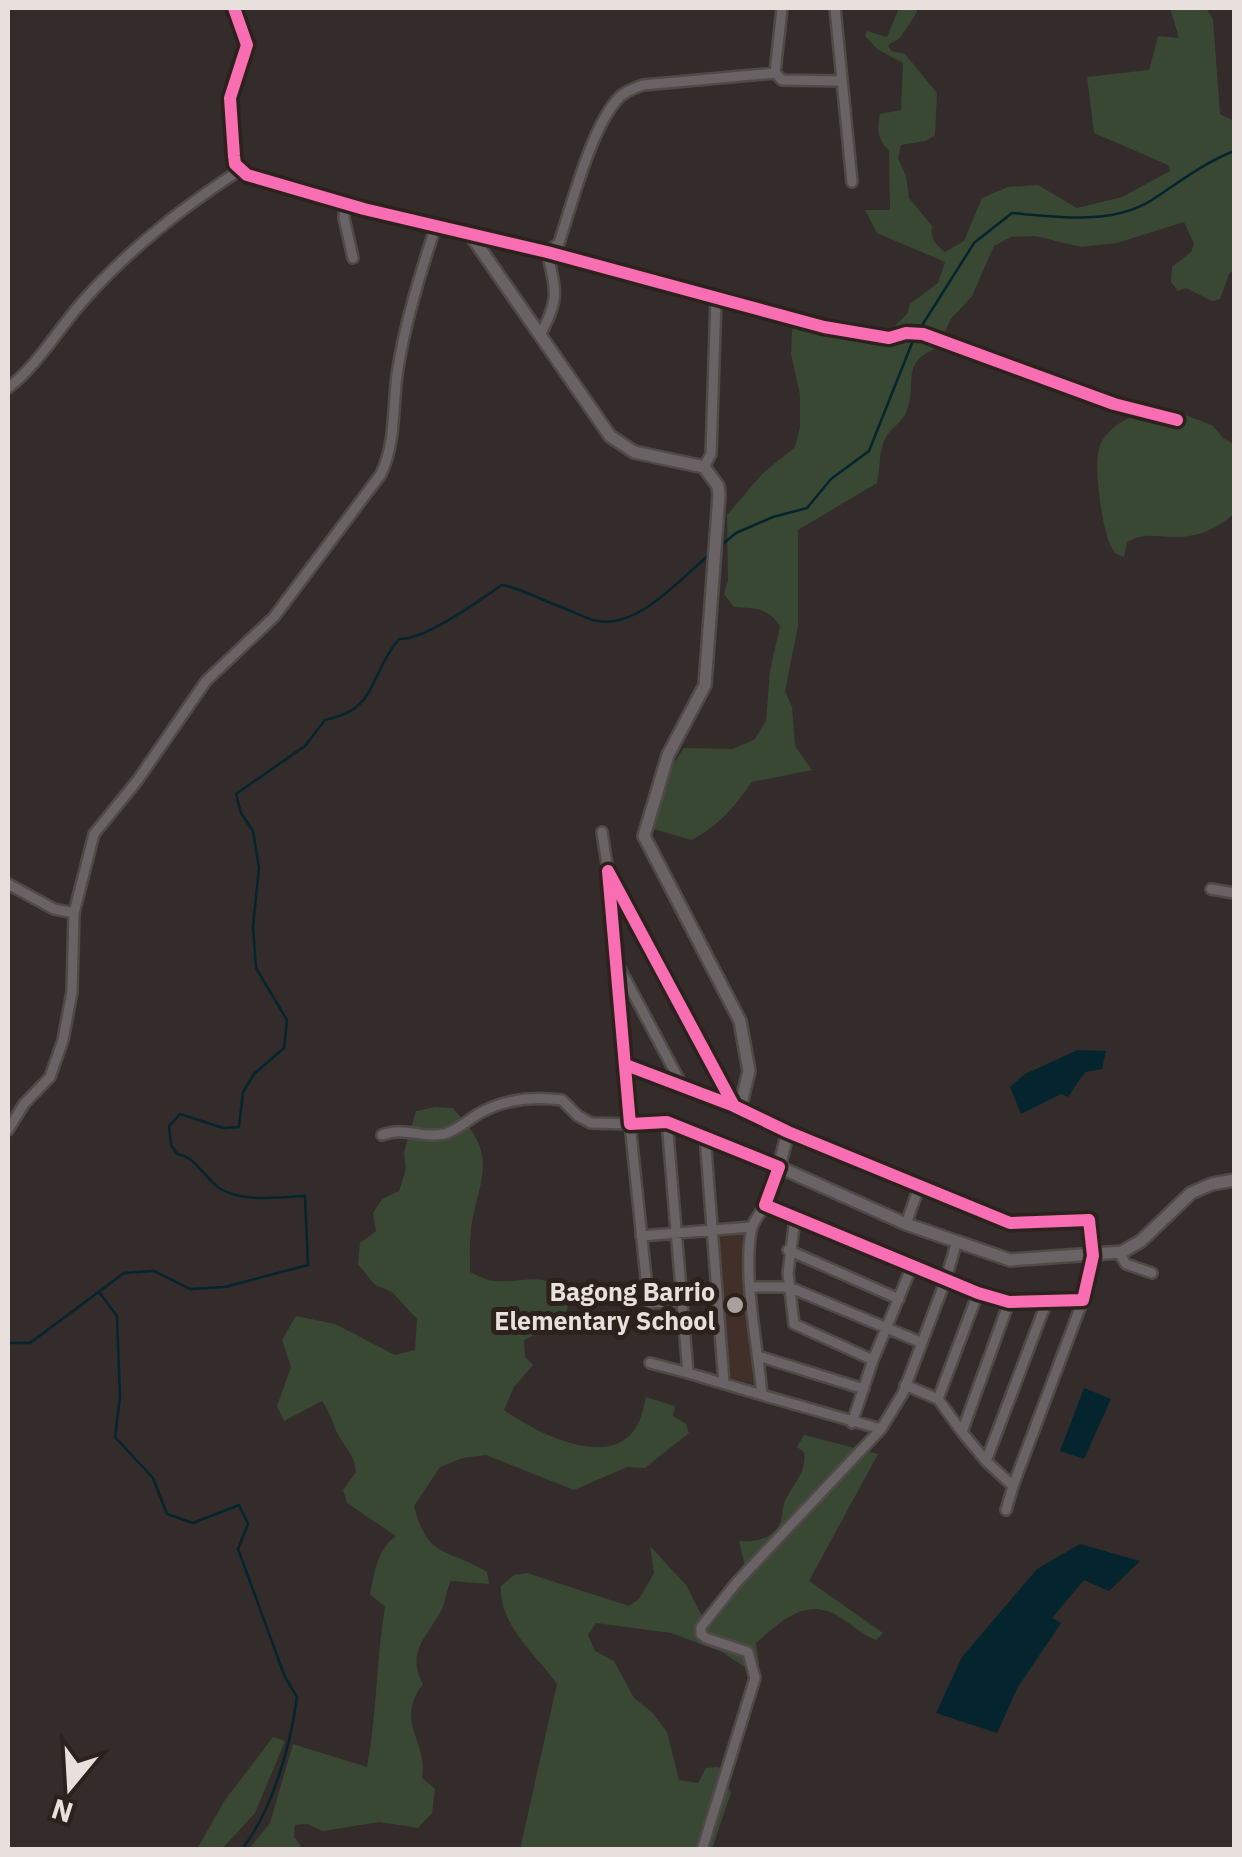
<svg xmlns="http://www.w3.org/2000/svg" width="1242" height="1857" font-family="'IBM Plex Sans',sans-serif">
<style>
.education{fill:#413029}
.green{fill:#384833}
.water{fill:#05252e}
.lines{fill:none;stroke-linecap:round;stroke-linejoin:round}
.stream{stroke:#05252e;stroke-width:2.5}
.minor-casing{stroke:#4f4a47;stroke-width:14}
.tertiary-casing{stroke:#4f4a47;stroke-width:16}
.minor{stroke:#6a6365;stroke-width:9}
.tertiary{stroke:#6a6365;stroke-width:11}
.cycleway-casing{stroke:#2d211c;stroke-width:19}
.cycleway{stroke:#f96db3;stroke-width:12}
.poi-dot{fill:#a9a19e;stroke:#2d211c;stroke-width:4}
.labels{text-anchor:middle;dominant-baseline:central;stroke-width:10;stroke-linejoin:round;paint-order:stroke}
.poi-label{font-size:25px;font-weight:bold;fill:#e8e0dd;stroke:#2d211c;text-anchor:end}
</style>
<rect width="100%" height="100%" fill="#332c2a"/>
<path class="education" d="M715,1232h31l7,152 -27,-8z"/>
<path class="green" d="M899,8h18v4l-17,26 -12,7 3,6 14,3 32,39 -2,42 -9,6 -25,4 -3,13 8,18 3,22 23,28c-2,13 4,19 13,26l19,-11 18,-43 26,-11 30,-2 39,23 45,-11 48,-26 -2,-6 -74,-32 -7,-56 62,-7 9,-34 21,2 -9,-30h36l7,11 7,95 14,7v148l-5,5 -9,25 -8,2 -26,-13 -8,3 -7,-9 1,-15 19,-15 3,-8 -10,-22 -67,21 -36,4 -46,-11 -24,1 -17,9 -22,50 -21,23 -14,29c-39,15 -18,36 -31,65 -4,9 -15,15 -20,24 -8,14 -5,31 -9,46l-79,47v96l-13,65 7,16 3,39 17,24 -60,12c-17,24 -34,45 -61,58l-37,-11c4,-31 11,-56 30,-81l48,1 22,-9 12,-19 4,-50 10,-45c-11,-18 -26,-18 -46,-19l-10,-13 4,-14 -1,-65 36,-42 32,-26 5,-20v-32l-9,-41 1,-23 5,-16 90,19 20,-20 3,-10 28,-21 7,-21 -68,-29 -12,-23h25l-1,-59c-12,-13 -12,-20 -9,-37l21,-4 2,-47 -26,-14 -12,-13 2,-5 20,6z
M1171,410l41,15 11,13 11,6v70c-18,15 -35,23 -59,23 -21,0 -28,-5 -48,5l-3,15c-7,-3 -8,-2 -12,-9 -10,-16 -21,-91 -10,-107 17,-26 41,-28 69,-31z
M435,1107l18,1c8,10 19,21 24,32 13,28 1,50 -4,77 -4,18 -3,37 -3,55 7,3 15,8 23,9 35,3 58,-16 75,26l-8,16 -36,17 1,17 8,8 -19,22 -10,23c28,20 98,58 128,23 9,-10 11,-24 14,-36l29,9 -2,10 13,8 3,9 -44,35 -18,-1 -53,23 -88,-35 -23,3 -23,9 -26,39c14,54 32,41 73,66l2,12 -38,-3c-5,10 -5,20 -10,30 -15,27 -35,42 -18,73 -29,39 5,55 -1,94l13,11 -3,24 -14,15 -39,-6 -56,9 -16,-7 -12,1 -1,12 7,9 -5,3 -48,1 22,-27 23,-79 74,23c10,-53 9,-106 18,-160l-15,-13c5,-23 7,-44 26,-58l-49,-33 -4,-13 13,-18c-1,-17 -11,-24 -19,-39 -5,-12 -7,-21 -15,-32l-38,20 -7,-15 14,-39 -9,-27 14,-24 39,8 60,31 20,-5 2,-31 -25,-27 -17,-7 -17,-21 2,-21 16,-12 -3,-18 9,-14 17,-8 7,-22 -2,-17 12,-41z
M804,1435l74,19 -69,127 74,52 -7,7c-15,-6 -22,-14 -35,-22 -34,-23 -59,3 -85,25l3,21 -16,2 -21,-14 -51,-19 -75,-10 -8,12 7,16 19,10 20,37 18,14 15,20 12,48 19,3 8,-15 13,-1 12,26 -19,56h-192l37,-165c-21,-30 -58,-58 -56,-98l13,-11 13,-2 102,33 10,-7 15,-26 -4,-27 36,39 16,31 9,3 36,-44 -8,-34c16,2 36,-3 42,-20 2,-8 1,-16 6,-24 8,-15 20,-26 17,-45l-7,-5z
M273,1737l12,4 -30,72 -33,36h-25l28,-49z"/>
<path class="water" d="M1078,1050l28,1 -4,18 -17,3 -17,25 -7,-3 -40,20 -11,-27 15,-13z
M1084,1388l27,11 -27,60 -24,-8z
M1080,1544l60,17 -31,30 -25,-11 -32,38 9,5 -43,64 -21,46 -61,-20 26,-56 75,-88z"/>
<g class="lines">
<path class="stream" d="M921,327l53,-84 38,-30c47,4 102,13 143,-15 27,-18 49,-35 79,-47
M719,547l17,-14 37,-16 34,-9 24,-29 38,-28 43,-108
M99,1292l18,24 3,81 -5,40 38,41 14,36 26,9 46,-18 9,19 -10,25 47,128 12,20c-6,47 -25,116 -56,153
M8,1343h22l94,-70 30,-2 36,18 35,-2 83,-22 -3,-69c-27,1 -62,7 -86,-8 -15,-11 -23,-31 -42,-34l-6,-9 -2,-19 11,-12 43,14 16,-1 4,-35 11,-18 30,-26 3,-28 -31,-52 -3,-42 6,-58 -6,-37 -12,-18 -5,-19 69,-48 20,-26c54,-10 43,-45 74,-81 25,2 81,-39 103,-54 22,4 39,15 59,22 11,4 25,12 37,14 41,7 83,-43 111,-66"/>
<g class="minor-casing">
<path id="minor" d="M835,8l17,174
M775,73l7,7 59,1
M345,204l-1,14 9,40
M470,234l354,93 65,11 17,-5 17,1 191,70 63,16
M540,335c20,-36 16,-44 7,-83l12,-9c13,-39 31,-111 57,-142 7,-9 16,-12 27,-16l132,-12 7,-65
M8,388c31,-24 50,-59 76,-88 45,-51 99,-93 156,-130
M704,467l7,-13 5,-156
M602,832l6,39
M8,884l46,25 20,4
M1211,889l23,4
M618,965l65,122
M626,1065l110,42
M734,1106l-126,-235 22,253 37,-2 112,45 -14,38 213,88 31,9 74,-2 10,-44 -4,-36 -79,3 -222,-91
M667,1122l21,251 74,22
M8,1130l16,-26 26,-27 13,-37 9,-48 2,-79 20,-79 43,-53 69,-100 68,-64 107,-143c16,-34 11,-71 17,-106 8,-49 22,-95 38,-142
M382,1135c22,-9 39,4 62,-1 12,-3 23,-13 34,-20 26,-15 54,-18 84,-14l16,16 13,7 39,1 18,173 2,6 33,-2
M705,1136l19,247
M765,1205c-5,10 -13,16 -14,27 -8,45 7,116 11,163l119,34 22,-36 43,-114 10,-35
M795,1219l-7,54 6,51 79,36 39,-94
M906,1224l13,-37
M641,1236l110,-9
M788,1250l111,49
M1119,1253l7,11 26,9
M751,1287h38l131,55
M978,1293l-40,106 24,33 47,-130
M758,1356l106,33
M650,1363l38,10
M905,1385l33,14
M852,1423l21,-63
M962,1432l24,29 27,25 70,-186
M986,1461l61,-160
M1006,1510l7,-24
M702,1850l53,-172 -7,-26 -42,-14 -5,-4v-7l36,-45 144,-153"/>
</g>
<g class="tertiary-casing">
<path id="tertiary" d="M234,8l13,37 -17,53 4,58 1,8 12,11 117,34 106,25 140,202 24,16 70,15 14,19 1,9 -14,190 -37,70 -24,81 96,185 9,50 -9,37 48,24 -9,35 127,57 104,36 112,-8 19,-11 50,-48 21,-9 22,-4"/>
</g>
<use href="#minor" class="minor"/>
<use href="#tertiary" class="tertiary"/>
<g class="cycleway-casing">
<path id="cycleway" d="M234,8l13,37 -17,53 4,58 1,8 12,11 117,34 183,43 277,75 65,11 17,-5 17,1 191,70 63,16
M626,1065l108,41 54,26 222,91 79,-3 4,36 -10,44 -74,2 -31,-9 -213,-88 14,-38 -112,-45 -37,2 -22,-253 126,235"/>
</g>
<use href="#cycleway" class="cycleway"/>
</g>
<circle class="poi-dot" cx="735" cy="1305" r="10"/>
<g class="labels">
<g class="poi-label">
<text x="715" y="1291">Bagong Barrio<tspan x="715" dy="29">Elementary School</tspan></text>
</g>
</g>
<rect width="1242" height="1857" fill="none" stroke="#e8e0dd" stroke-width="20"/>
<g transform="translate(70 1787) rotate(198)" stroke="#2d211c" stroke-width="8" paint-order="stroke">
<path d="M0-8L18 38L0 25L-18 38Z" fill="#e8e0dd"/>
<text y="-15" font-size="28" font-weight="bold" text-anchor="middle" fill="#e8e0dd">N</text>
</g>
</svg>
